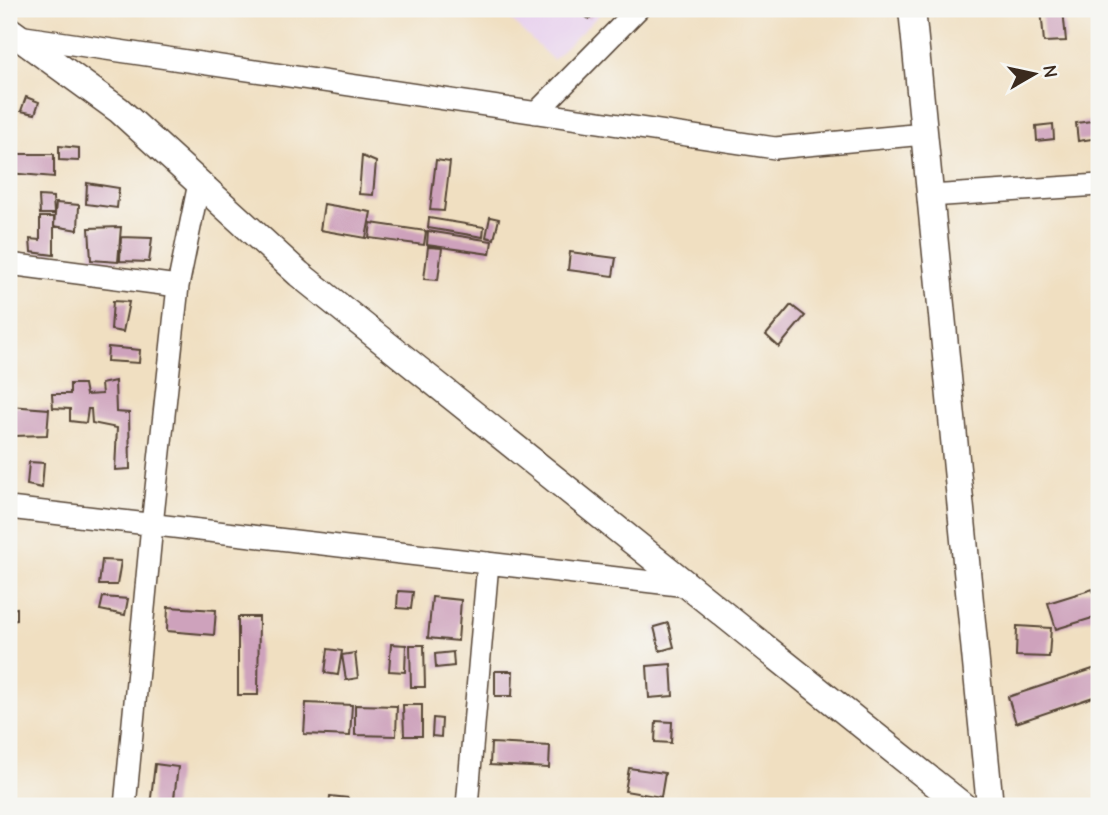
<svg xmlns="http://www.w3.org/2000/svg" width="1108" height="815" font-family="'Comic Neue',sans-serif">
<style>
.built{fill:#e8d2ee}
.building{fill:#cea2bc}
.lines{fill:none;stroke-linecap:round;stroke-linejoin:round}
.minor-casing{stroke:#564536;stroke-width:24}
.tertiary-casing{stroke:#564536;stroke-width:29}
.minor{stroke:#fff;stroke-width:21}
.tertiary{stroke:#fff;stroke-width:26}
</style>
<rect width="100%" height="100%" fill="#f6f6f2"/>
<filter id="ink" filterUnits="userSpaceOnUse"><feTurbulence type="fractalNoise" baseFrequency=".0143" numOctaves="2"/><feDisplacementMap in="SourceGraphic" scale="14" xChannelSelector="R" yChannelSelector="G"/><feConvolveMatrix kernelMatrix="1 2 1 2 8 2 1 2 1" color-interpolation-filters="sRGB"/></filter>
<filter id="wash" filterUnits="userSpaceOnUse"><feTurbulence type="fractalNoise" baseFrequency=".00686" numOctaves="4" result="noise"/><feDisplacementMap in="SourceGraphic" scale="28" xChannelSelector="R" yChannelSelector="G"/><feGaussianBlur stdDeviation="1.57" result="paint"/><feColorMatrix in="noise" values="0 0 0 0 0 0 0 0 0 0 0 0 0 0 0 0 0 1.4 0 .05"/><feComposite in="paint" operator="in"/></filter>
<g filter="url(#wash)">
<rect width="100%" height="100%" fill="#f0dfc1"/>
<path class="built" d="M499,9h106l-52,51z"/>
<g id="blocks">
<path class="building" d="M576,9h19l1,1 -7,9z
M1041,9h22l3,32 -22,1z
M26,97l13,5 -4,12 -14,-3z
M1099,120v18l-21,3 -2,-18z
M1053,124l1,15 -17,2 -1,-15z
M17,145v9h37v23l-45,-4v-27z
M59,146l20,2v13l-20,-1z
M362,156l14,6 -3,33 -14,-1z
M436,160l14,2 -6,49 -14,-1z
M87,183l32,5 -2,20 -31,-4z
M39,196l14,1 1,17h-14z
M56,203l23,2 -1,25 -24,-4z
M324,204l47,8 -5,26 -46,-8z
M40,217h14v38l-23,-3 -1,-13 10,1z
M490,217l9,2 -5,20 -8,-2z
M429,218l55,9 -1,10 -55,-9z
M371,223l55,8 -2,14 -55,-7z
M121,227l-3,35 -27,-2 -2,-32z
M428,231l64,10 -2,13 -63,-9z
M121,237l31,1 -3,24 -29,-1z
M428,247l14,1 -4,32 -14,-1z
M570,252l46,6 -3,18 -45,-6z
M113,301l16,1 -6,30 -12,-2z
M791,305l14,11 -26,31 -13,-12z
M108,347l32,3 -1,13 -32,-2z
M115,381l1,31 13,1 1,56 -15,1 2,-42 -25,-5 -1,-14h-3l-2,14 -16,-2v-12l-17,-1 -1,-14h18v-10h14l2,11 16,-1 -1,-10z
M9,394h4l1,10h-5z
M9,406l40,3 -2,26 -34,1 -4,17z
M29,462l15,1 -2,25 -15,-3z
M102,560l19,1 -4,24h-18z
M1093,589l6,27 -43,13 -8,-26z
M398,591l15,1 -2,17 -14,-1z
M103,597l25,2 -3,16 -25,-5z
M432,597l29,3 -3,41 -30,-3z
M168,607l48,3 -2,25 -47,-4z
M17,608v12l-8,1v-12z
M238,617h21l-1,78h-20z
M668,623l6,24 -14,4 -6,-24z
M1017,626l34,2 -2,29 -33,-1z
M391,644l15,1 -1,27 -16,-1z
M410,645h14l1,42h-14z
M328,649l14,2 -4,24 -13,-2z
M453,652l1,14 -18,2 -1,-14z
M355,653l3,25 -12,2 -4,-25z
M671,664l2,32 -24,2 -2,-32z
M1099,667v28l-83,28 -8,-26z
M495,671h18l-1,25h-17z
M306,703l46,2 -2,31 -46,-2z
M355,705l42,1 -1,30 -41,-1z
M403,705h19v31h-18z
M433,718l9,1 -1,18 -9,-1z
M656,721l16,1 -1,21 -16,-1z
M491,743l59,3 -1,22 -59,-3z
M155,764l23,3 -5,39h-23z
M629,768l36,5 -4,24 -36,-6z
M330,796l18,2 -1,8h-18z
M393,802l15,2v2h-15z"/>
</g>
</g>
<g filter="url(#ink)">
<use href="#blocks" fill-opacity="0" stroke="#564536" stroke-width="2"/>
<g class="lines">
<g class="minor-casing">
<path id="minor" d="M18,36l757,112 149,-14
M536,113l102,-104
M930,196l169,-11
M9,264l169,22
M9,508l678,78
M125,806l27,-281 26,-239 21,-103
M467,806l21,-243"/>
</g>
<g class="tertiary-casing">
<path id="tertiary" d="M912,9l78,797
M9,30l110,80 180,164 664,532"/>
</g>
<use href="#minor" class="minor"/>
<use href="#tertiary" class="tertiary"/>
</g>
</g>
<rect width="1108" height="815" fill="none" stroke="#f6f6f2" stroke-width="35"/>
<g transform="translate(1034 74) rotate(81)" stroke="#f6f6f2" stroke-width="5" paint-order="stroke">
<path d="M0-5L12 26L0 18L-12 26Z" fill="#3b2a1e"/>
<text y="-10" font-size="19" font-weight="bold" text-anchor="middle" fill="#3b2a1e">N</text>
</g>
</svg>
